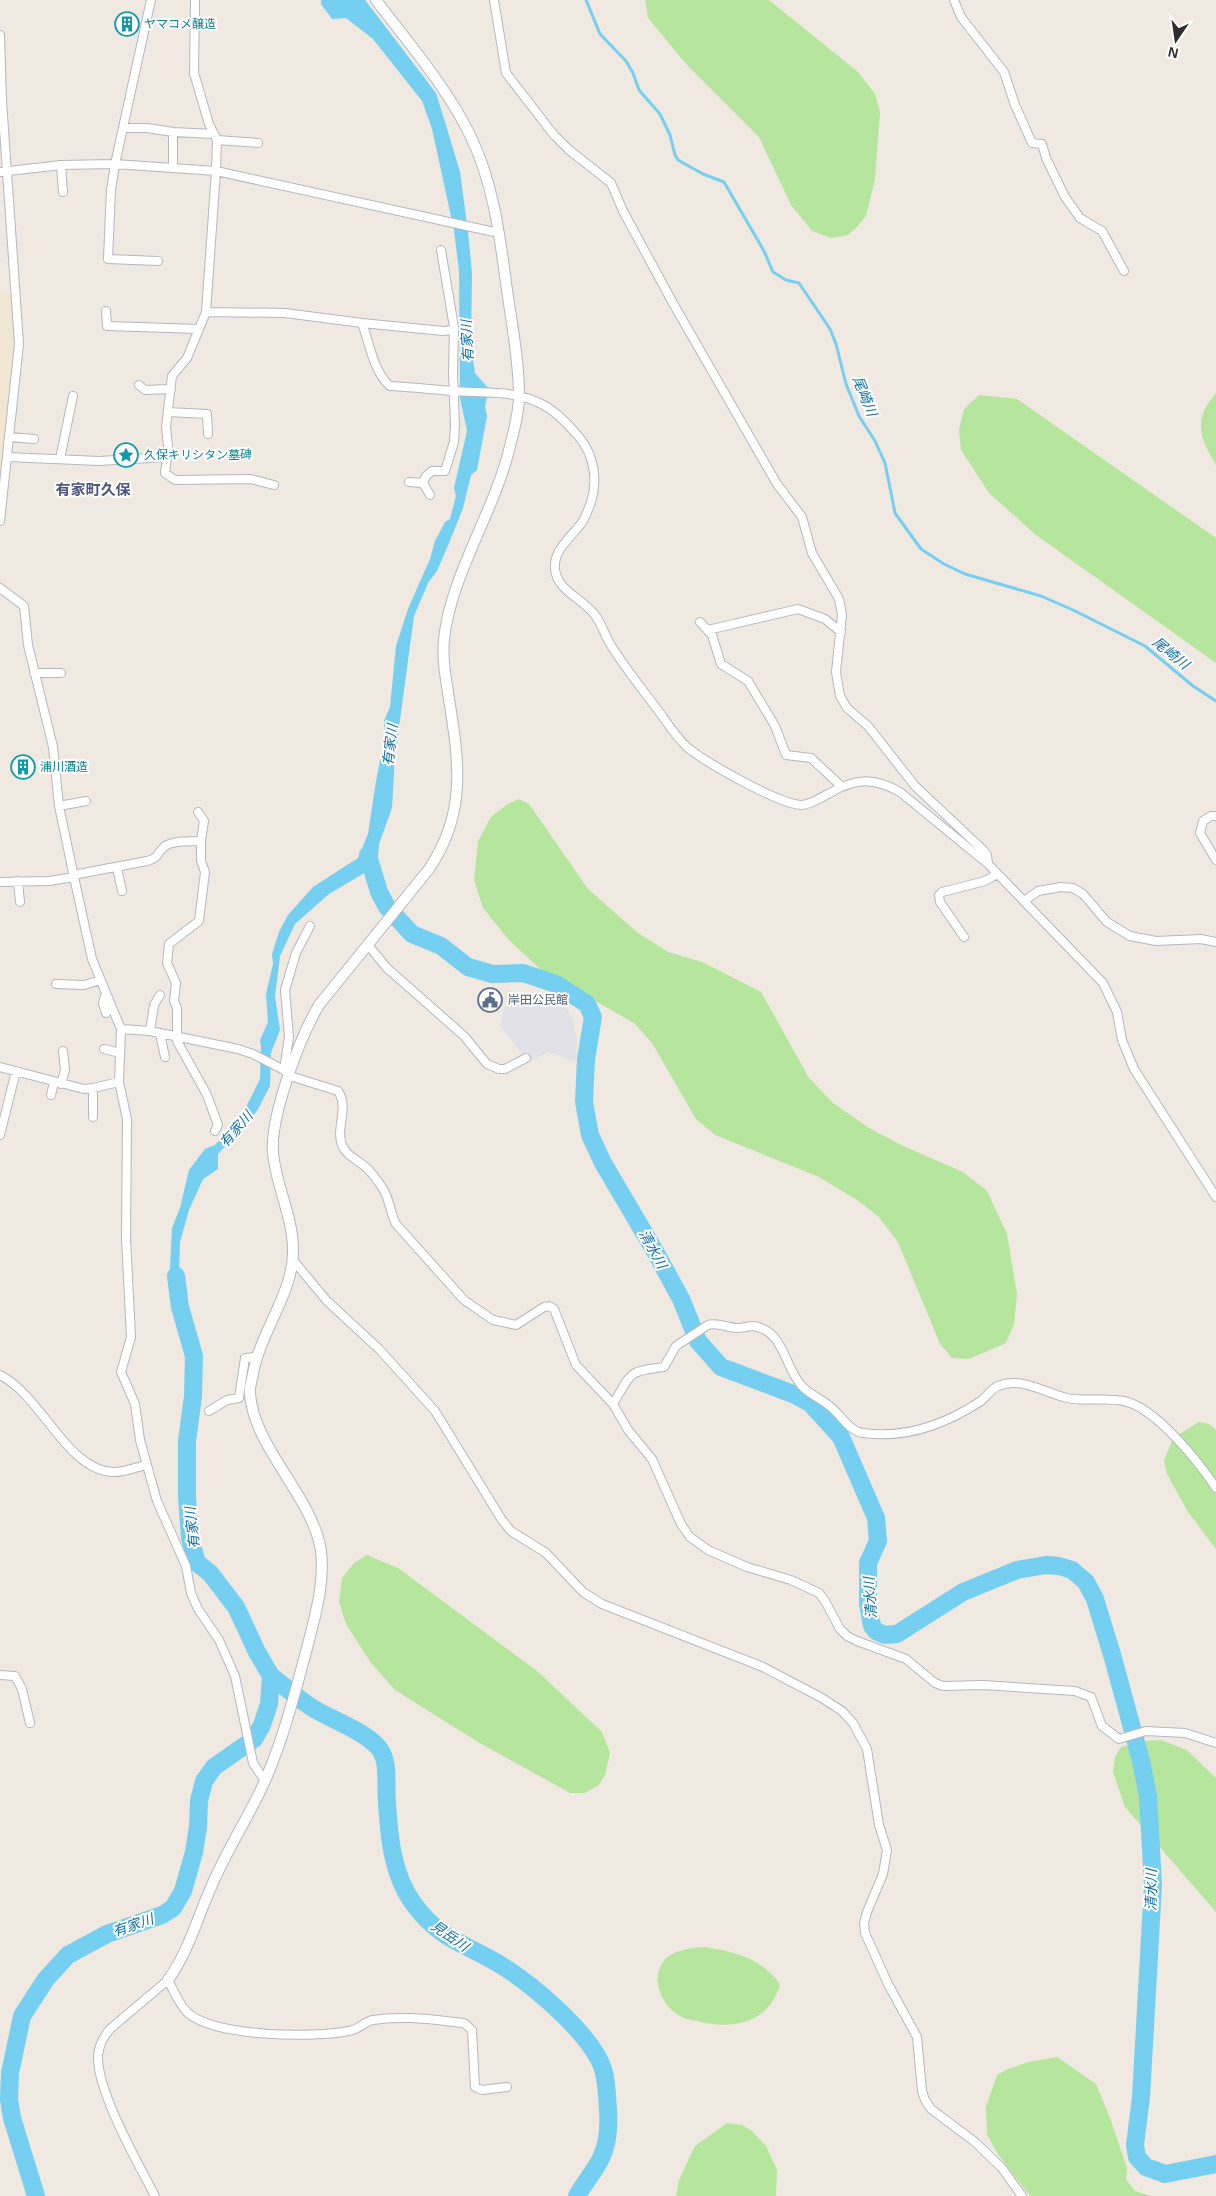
<svg xmlns="http://www.w3.org/2000/svg" width="1216" height="2196" font-family="Helvetica,'Noto Sans JP',sans-serif">
<style>
.industrial{fill:#e3e1e8}
.education{fill:#f0e6d1}
.green{fill:#b6e59e}
.water{fill:#75cff0}
.lines{fill:none;stroke-linecap:round;stroke-linejoin:round}
.stream{stroke:#75cff0;stroke-width:3}
.river{stroke:#75cff0;stroke-width:18}
.minor-casing{stroke:#b4b7c1;stroke-width:10}
.tertiary-casing{stroke:#b4b7c1;stroke-width:12}
.minor{stroke:#fff;stroke-width:8}
.tertiary{stroke:#fff;stroke-width:10}
.labels{text-anchor:middle;dominant-baseline:central;stroke-width:4;stroke-linejoin:round;paint-order:stroke}
.culture-label{font-size:12px;fill:#0d838f;stroke:#fff;text-anchor:start}
.service-label{font-size:12px;fill:#4e5e75;stroke:#fff;text-anchor:start}
.water-label{font-size:14px;font-style:italic;fill:#0d6fa3;stroke:#fff}
.quarter-label{font-size:15px;font-weight:bold;fill:#4d5680;stroke:#fff}
</style>
<rect width="100%" height="100%" fill="#efe9e1"/>
<path class="industrial" d="M508,991l45,10 13,6 6,10 5,22 -1,23 -27,-10 -21,10 -28,-36z"/>
<path class="education" d="M0,294h13l2,54 -15,130z"/>
<path class="green" d="M645,0h124l89,72 17,22 5,18 -5,67 -9,37 -10,12 -8,7 -17,3 -19,-7 -21,-26 -32,-68 -72,-72 -39,-47z
M1216,393v72c-16,-27 -24,-45 0,-72z
M979,395l38,4 199,139v125l-180,-128 -47,-42 -28,-43 -2,-20 5,-21z
M519,799l10,5 59,85 50,44 30,19 34,10 59,30 48,86 24,25 36,25 34,18 60,26 24,19 20,43 10,60 -3,30 -8,19 -37,16 -17,-1 -12,-14 -42,-102 -20,-26 -21,-16 -38,-23 -104,-42 -19,-16 -44,-76 -18,-20 -92,-52 -33,-31 -26,-32 -9,-28 4,-39 13,-24 17,-13z
M1199,1422l10,2 7,6v119l-28,-37 -21,-38 -3,-13 9,-23z
M367,1555l31,13 139,103 65,61 8,21 -5,22 -6,10 -14,8h-15l-92,-51 -83,-52 -24,-27 -25,-39 -7,-22 3,-24 12,-15z
M1161,1740l26,10 29,28v134l-91,-105 -12,-35 2,-15 6,-10 22,-6z
M705,1947c30,5 56,11 75,37 -10,38 -45,46 -79,38 -6,-2 -14,-2 -19,-5 -19,-9 -32,-36 -19,-55 8,-12 28,-14 42,-15z
M1057,2057l39,27 14,34 17,50 -1,11 9,12 16,5h-121l-33,-43 -10,-19 -1,-27 11,-32 11,-6 21,-7z
M727,2123l15,2 10,6 14,15 11,24 -1,26h-100l3,-16 16,-34z"/>
<path class="water" d="M321,0h44l71,93 9,29 15,50 8,60 4,41 -1,74 4,26 14,16 -4,17 2,10 -10,54 -6,5 -8,33 -14,35 -12,28 -9,12 -14,33 -19,141 -3,51 -13,36 -1,12 -12,16 -37,22 -34,30 -15,32 -5,40 5,34 -9,23 -1,33 -13,25 -39,43v15l-15,10 -14,31 -9,32 -2,68 -8,-41 2,-41 8,-20 9,-38 16,-21 10,-4 27,-30 18,-36 1,-32 -1,-7 8,-18 -2,-28 7,-30 -1,-10 7,-22 9,-17 25,-28 45,-29 10,-24 8,-53 4,-20 5,-9 -1,-31 6,-14 6,-61 12,-37 22,-50 5,-18 10,-19 5,-3 6,-23 -2,-8 13,-57 -7,-33 -1,-127 -5,-41 -22,-101 -10,-28 -49,-62 -27,-21 -14,1 -11,-15z"/>
<g class="lines">
<path class="stream" d="M586,0l14,34 26,27 7,12 6,17 21,24 10,21 5,20 3,5 25,14 21,8 40,69 9,21 13,8 13,3 31,46 6,15 10,40 13,32 16,25 10,22 10,50 26,36 23,15 21,10 76,22 32,14 72,36 48,40 23,15"/>
<path class="river" d="M368,855l11,37 8,15 25,27 29,12 27,21 24,7 31,-1 33,11 31,20 6,13 -7,42 -2,43 6,33 13,28 53,90 25,46 17,42 23,26 72,27 17,9 31,34 35,81 2,23 -10,22v41l4,22 4,5 9,4 12,-1 66,-42 54,-22 29,-5 13,1 13,4 14,12 9,17 18,59 28,103 7,35 5,89 -12,212 -6,48 2,12 9,10 19,7 51,-10
M271,1676c15,11 29,25 45,34 17,10 49,22 62,37 12,13 7,38 9,55 2,34 5,72 26,101 27,38 55,41 91,64 30,19 88,68 99,102 4,13 4,27 5,41 1,15 0,34 -7,48 -6,13 -17,25 -24,38
M36,2196l-24,-78 -3,-19 1,-26 12,-57 24,-37 22,-24 39,-21 55,-19 11,-7 10,-17 11,-39 4,-25 1,-26 5,-20 10,-14 40,-28 8,-14 7,-21 2,-28 -14,-24 -21,-45 -26,-34 -13,-10 -7,-25 -3,-41v-56l6,-45 1,-40 -14,-49 -4,-31"/>
<g class="minor-casing">
<path id="minor" d="M151,0l-36,164 -4,26 -3,69 50,2
M494,0l12,73 48,62 14,14 43,34 12,28 51,94 103,179 25,33 10,36 27,46 3,16 -6,57 4,24 7,12 21,18 47,60 68,64 4,5 1,9
M954,0l7,17 43,55 11,33 17,38 10,1 4,14 19,39 15,21 22,13 22,40
M0,35l2,66 17,243 -19,177
M123,128h24l26,4 41,2
M217,140l41,3
M61,165l2,27
M173,167v-35
M0,172l61,-7 54,-1 101,7 283,62
M106,311l1,15 92,3
M206,312l79,1 77,10c7,19 12,50 28,63 21,1 41,3 61,5 29,2 58,-1 84,10 18,7 32,22 44,36 15,18 19,43 12,65 -2,6 -5,13 -8,19 -10,15 -30,28 -28,48 2,22 27,29 39,45 7,8 10,19 15,28 13,22 30,43 45,63 11,14 20,30 33,42 18,15 93,58 115,58 10,-1 18,-7 26,-11 27,-16 45,-17 72,-2l88,72 115,119 14,29 5,28 12,29 82,128
M362,323l81,8 10,-1
M139,385l6,5 26,-1
M168,412l39,2 1,20
M10,437l24,2
M8,457l91,4 68,-4 1,-11 -2,-19 6,-51 15,-18 19,-46 10,-141 1,-31 -8,-16 -15,-51 1,-73
M167,457l-2,16 10,7 76,-1 23,6
M60,459l13,-63
M409,482l14,1
M430,495l-7,-12 3,-7 6,-5h13l9,-29 1,-17 -2,-52 1,-46 -13,-77
M0,588l24,18 4,39 25,102 6,59 15,71 18,82 29,70 -2,53 8,37 -1,119 5,99 -10,35 14,32 5,36 17,61 29,65 5,27 7,16 21,31 16,36 18,87 12,18
M700,622l12,13 9,29 27,17 27,45 11,29 25,3 30,28
M708,630l90,-21 27,10 16,13
M34,673h27
M59,806l27,-5
M198,812l6,9 -3,20v20l4,11 -6,49 -30,23 -2,19 9,20 -2,18 3,7v33l30,54 11,30 -3,6
M1216,816h-5l-8,5 -3,12 16,27
M117,868l5,23
M73,875l74,-14c13,-3 10,-9 18,-15 9,-6 25,-4 36,-5
M18,881l2,21
M0,882l49,-1 25,-4
M1024,901l14,-10 23,-4 12,1 10,6 24,28 23,14 26,5 45,-2 15,3
M964,937l-24,-35 -1,-7 3,-3 43,-11 12,-7
M368,945l19,23 77,68 23,28 12,5h6l21,-11
M56,984l28,1 17,-5
M106,993l-3,10 3,10
M121,1029l29,2 88,18 15,5 31,16 6,6 48,15c12,17 -4,39 5,56 4,9 13,12 20,18 7,5 15,16 20,24 7,11 7,24 13,35l68,76 29,20 23,5 28,-18 5,-1 5,3 22,56 37,39 15,26 24,29 29,65 9,13 18,13 39,17 44,13 28,13 6,8 15,28 7,7 10,5 49,18 29,24 8,3 40,-1 92,6 16,6 11,29 17,13 27,-8 39,2 31,10
M150,1031l4,-26 6,-10
M160,1034l5,23
M104,1049l16,4
M0,1067l84,22 9,-1 26,-6
M284,1070l5,-33 -4,-47 11,-37 14,-27
M61,1084l4,-14 -2,-19
M51,1095l3,-13
M93,1117v-29
M0,1135l16,-64
M293,1260l34,41 52,48 56,62 67,109 9,11 35,22 37,39 19,12 161,63 59,31 20,13 11,12 14,26 12,76 8,25 -4,24 -16,38 -3,11 1,10 23,51 29,53 5,54 3,9 6,9 44,33 27,26 20,28
M0,1375c41,20 67,95 112,97 11,1 24,-5 34,-7
M613,1404c19,-31 14,-33 51,-37l12,-21 32,-21c9,-3 20,3 30,3 5,0 10,-2 15,-2 31,4 31,40 48,59 8,10 24,15 33,25 9,8 17,22 29,23 42,6 83,-9 118,-32 5,-4 10,-12 17,-15 22,-10 48,7 69,12 18,4 38,-1 57,3 32,7 74,60 92,87
M209,1411l18,-11 12,-2 6,-40 11,-1
M0,1675l15,1 7,13 8,34
M155,2196c-17,-33 -58,-104 -57,-140 1,-11 5,-19 12,-27l58,-49c6,11 11,25 20,33 28,24 125,25 161,18 9,-1 15,-9 24,-11 30,-5 61,0 91,3l8,7 3,57 7,3 25,-3"/>
</g>
<g class="tertiary-casing">
<path id="tertiary" d="M168,1980c21,-29 29,-62 44,-95 15,-35 36,-67 52,-102 19,-43 31,-90 43,-135 8,-32 18,-64 14,-97 -8,-54 -67,-103 -71,-157 -1,-6 2,-14 3,-20 7,-42 41,-82 40,-124 0,-33 -17,-64 -20,-97 -3,-37 27,-116 46,-148l110,-136c38,-56 30,-107 20,-170 -3,-20 -7,-39 -5,-60 7,-65 51,-128 66,-193 4,-15 9,-34 9,-50 0,-35 -7,-71 -12,-106 -7,-52 -13,-105 -36,-153 -24,-50 -62,-93 -95,-137"/>
</g>
<use href="#minor" class="minor"/>
<use href="#tertiary" class="tertiary"/>
</g>
<defs>
<g id="building-ring" transform="scale(1.25)"><circle r="9.5" fill="#fff" stroke="#0f9aa8" stroke-width="1.5"/><path d="M-4-6H4V6H1V3H-1V6H-4ZM-2.5-4.3h1.7v1.8h-1.7ZM.8-4.3h1.7v1.8H.8ZM-2.5-1h1.7V.8h-1.7ZM.8-1h1.7V.8H.8Z" fill="#0f9aa8"/></g>
<g id="sight-ring" transform="scale(1.25)"><circle r="9.5" fill="#fff" stroke="#0f9aa8" stroke-width="1.5"/><path d="M0-6L1.8-2.2L6-1.7L2.9 1.2L3.7 5.4L0 3.3L-3.7 5.4L-2.9 1.2L-6-1.7L-1.8-2.2Z" fill="#0f9aa8"/></g>
<g id="civic-ring" transform="scale(1.25)"><circle r="9.5" fill="#fff" stroke="#5c6f8a" stroke-width="1.5"/><path d="M-.6-6.5H3V-4.5H.6V-3L4-1V1h2V6H-6V1h2V-1L-.6-3ZM-1.2 2.5V6h2.4V2.5Z" fill="#5c6f8a"/></g>
</defs>
<g fill-rule="evenodd">
<use href="#building-ring" x="127" y="24"/>
<use href="#sight-ring" x="126" y="455"/>
<use href="#building-ring" x="23" y="767"/>
<use href="#civic-ring" x="490" y="1000"/>
</g>
<g class="labels">
<g class="culture-label">
<text x="144" y="24">ヤマコメ醸造</text>
<text x="144" y="455">久保キリシタン墓碑</text>
<text x="40" y="767">浦川酒造</text>
</g>
<g class="service-label">
<text x="508" y="1000">岸田公民館</text>
</g>
<g class="water-label">
<text transform="translate(467 341) rotate(-93)">有家川</text>
<text transform="translate(865 396) rotate(68)">尾崎川</text>
<text transform="translate(1171 653) rotate(39)">尾崎川</text>
<text transform="translate(390 745) rotate(-83)">有家川</text>
<text transform="translate(236 1129) rotate(-49)">有家川</text>
<text transform="translate(653 1249) rotate(61)">清水川</text>
<text transform="translate(192 1528) rotate(-96)">有家川</text>
<text transform="translate(870 1598) rotate(-94)">清水川</text>
<text transform="translate(1151 1890) rotate(-89)">清水川</text>
<text transform="translate(133 1925) rotate(-19)">有家川</text>
<text transform="translate(450 1936) rotate(35)">見岳川</text>
</g>
<g class="quarter-label">
<text x="93" y="489">有家町久保</text>
</g>
</g>
<g transform="translate(1176 40) rotate(193)" stroke="#ffffff" stroke-width="4" paint-order="stroke">
<path d="M0-4L9 19L0 12L-9 19Z" fill="#2e2e2e"/>
<text y="-8" font-size="14" font-weight="bold" text-anchor="middle" fill="#2e2e2e">N</text>
</g>
</svg>
